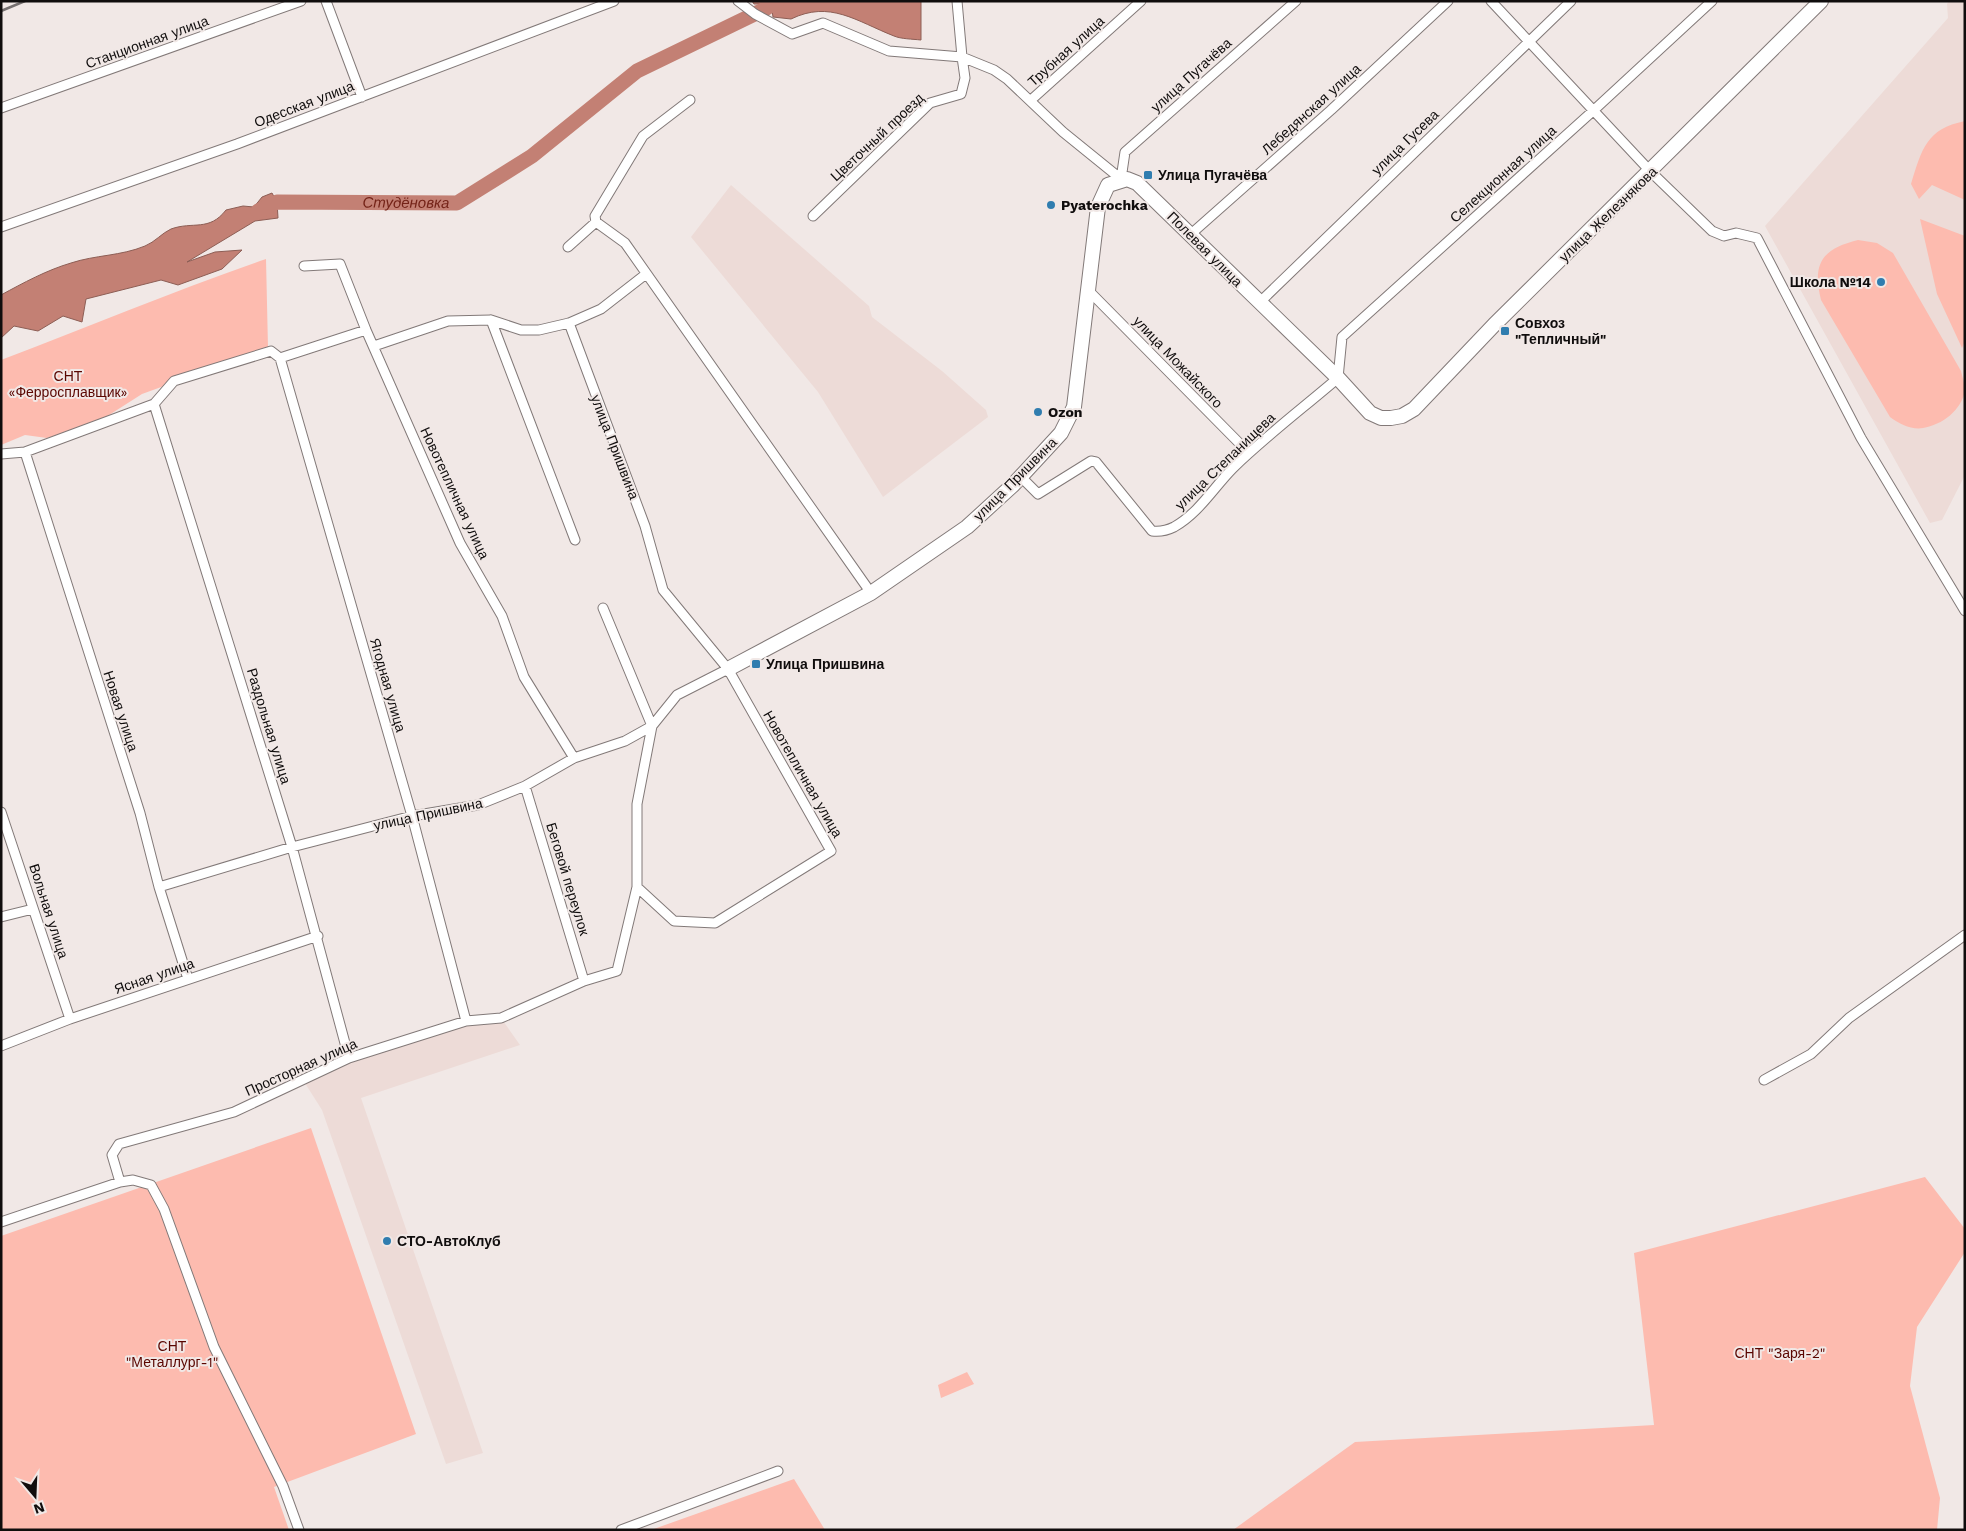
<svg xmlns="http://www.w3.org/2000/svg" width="1966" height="1531" font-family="'Work Sans',sans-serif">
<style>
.built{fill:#eddbd7}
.green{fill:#fdbbaf}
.water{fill:#c38074;stroke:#8d5e55}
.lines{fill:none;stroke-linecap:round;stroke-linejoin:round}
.river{stroke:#c38074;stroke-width:15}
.street-casing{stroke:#827978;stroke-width:11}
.secondary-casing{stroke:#827978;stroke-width:16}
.street{stroke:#fff;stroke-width:9}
.secondary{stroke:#fff;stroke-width:14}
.rail{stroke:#756f6f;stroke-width:2.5}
.poi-dot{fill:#307daf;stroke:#f1e8e6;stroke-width:2}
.labels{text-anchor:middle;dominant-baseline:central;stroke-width:4;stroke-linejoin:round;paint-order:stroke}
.street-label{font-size:14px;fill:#100d0d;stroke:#f1e8e6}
.poi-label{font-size:14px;font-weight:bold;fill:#100d0d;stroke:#f1e8e6;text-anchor:start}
.park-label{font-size:14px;fill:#5a0600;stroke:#f1e8e6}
.water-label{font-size:15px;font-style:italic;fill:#742318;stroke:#f1e8e6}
</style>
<rect width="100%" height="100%" fill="#f1e8e6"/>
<path class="built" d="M1949,1h16v474l-23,45 -12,3 -165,-297 183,-208 -1,-14z
M731,185l138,121 3,11 70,54 44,39 2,7 -105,80 -65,-105 -127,-155z
M501,1018l19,27 -159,53 122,355 -37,11 -124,-354 -19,-30 46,-22 117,-37z"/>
<path class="green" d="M1965,121v79l-33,-15 -13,14 -8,-15c11,-35 15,-55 54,-63z
M1920,219l45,17v105l-3,7 -25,-54z
M1858,240l19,3 16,10 68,118c1,5 4,13 4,19 -3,20 -23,35 -42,38 -11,2 -24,-4 -33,-11l-69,-117c-9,-37 1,-51 37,-60z
M266,259l2,89 -126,46 -47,30 -48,14 -22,-3 -24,10v-85c89,-34 176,-70 265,-101z
M311,1128l105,306 -142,53 15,43h-288v-294z
M1925,1177l40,52v23l-48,75 -7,59 30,112 -3,32h-704l122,-88 299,-17 -20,-172z
M967,1372l7,12 -33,14 -3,-13z
M794,1479l31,51h-174z"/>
<path class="water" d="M752,1h169v39c-9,-1 -20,-1 -27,-4 -38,-15 -64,-36 -103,-17l-18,-2 -2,-13h-17z
M272,193l5,9 1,16 -23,3 -68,41 28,-10 27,-2 -20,19 -44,16 -17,-5 -75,19 -4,23 -19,-6 -25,15 -24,-5 -13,12v-43c22,-12 46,-25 70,-32 24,-8 50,-7 74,-17 10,-4 17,-13 26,-17 22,-8 38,3 55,-19l17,-4 11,1 8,-10z"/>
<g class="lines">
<path class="river" id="s1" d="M258,211l19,-9 180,1 75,-47 105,-85 128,-62 12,-8"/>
<g class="street-casing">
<path id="street" d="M326,1l36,96
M738,1l17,13 37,20 31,-11 66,28 73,6 -5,-56
M1491,1l160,171 61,59 12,5 12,-3 21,5 104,200 104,173
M690,100l-47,36 -48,80 1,6 29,21 246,350
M1031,100l110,-99
M1,108l300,-107
M813,216l117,-113 31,-9 4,-16 -3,-21 32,13 13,9 56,53 58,47 4,-27 171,-151
M1,227l236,-83 377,-143
M1191,234l140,-124 117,-109
M568,247l28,-25
M304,266l36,-2 26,66 94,213 42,73 22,61 50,81
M1088,290l161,163
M1259,303l312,-302
M491,320l84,220
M569,323l76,203 18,64 65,79 103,182 -116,72 -41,-2 -37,-34
M374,346l74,-25 43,-1 30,10h18l30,-7 32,-14 45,-35
M280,358l132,458 54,205
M154,404l138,443 57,211
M25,452l115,361 19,74 29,92
M1,454l24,-2 129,-48 20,-23 97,-30 9,7 86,-28
M1021,477l17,17 53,-33 5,1 56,69c8,1 16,-1 22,-4 25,-14 40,-40 59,-59 33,-32 70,-60 105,-90l4,-41 252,-227 118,-109
M525,786l59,195
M1,812l69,207
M159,887l133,-40 120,-31 66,-11 47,-19 49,-28 51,-17 27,-15 25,-31 51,-26
M1,917l32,-8
M1,1046l69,-27 248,-83
M1764,1080l47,-26 38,-36 116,-83
M120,1182l-8,-27 7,-11 115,-32 115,-54 117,-37 35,-3 83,-37 33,-10 20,-84v-83l15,-78 -49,-118
M1,1222l119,-40 13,-2 18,5 13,24 50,138 69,139 16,44
M621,1530l157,-59"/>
</g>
<g class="secondary-casing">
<path id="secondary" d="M728,669l143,-76 96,-66 46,-42 48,-52 13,-26 24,-200 10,-22 19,-6 10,4 201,195 32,35 11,5h10l11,-2 12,-7 80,-84 327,-324"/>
</g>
<use href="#street" class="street"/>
<use href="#secondary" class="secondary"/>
<path class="rail" d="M1,11l24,-10"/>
</g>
<g class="poi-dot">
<rect x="1143" y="170" width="10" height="10" rx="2.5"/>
<circle cx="1051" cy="205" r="5"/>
<circle cx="1881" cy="282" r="5"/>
<rect x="1500" y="326" width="10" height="10" rx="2.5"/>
<circle cx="1038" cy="412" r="5"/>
<rect x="751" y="659" width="10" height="10" rx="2.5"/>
<circle cx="387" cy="1241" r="5"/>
</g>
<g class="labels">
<g class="street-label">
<text transform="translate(147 42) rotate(-20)">Станционная улица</text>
<text transform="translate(1066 51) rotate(-42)">Трубная улица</text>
<text transform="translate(1191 75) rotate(-42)">улица Пугачёва</text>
<text transform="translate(304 104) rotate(-21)">Одесская улица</text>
<text transform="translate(1311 109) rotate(-42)">Лебедянская улица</text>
<text transform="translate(877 137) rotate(-43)">Цветочный проезд</text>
<text transform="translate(1405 142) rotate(-44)">улица Гусева</text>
<text transform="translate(1503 174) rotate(-42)">Селекционная улица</text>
<text transform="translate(1608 214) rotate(-44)">улица Железнякова</text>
<text transform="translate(1205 249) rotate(45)">Полевая улица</text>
<text transform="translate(1178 362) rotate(46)">улица Можайского</text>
<text transform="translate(615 447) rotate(69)">улица Пришвина</text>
<text transform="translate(1225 461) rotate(-44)">улица Степанищева</text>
<text transform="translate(1015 479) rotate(-45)">улица Пришвина</text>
<text transform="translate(455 493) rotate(65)">Новотепличная улица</text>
<text transform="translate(388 685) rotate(74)">Ягодная улица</text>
<text transform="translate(121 711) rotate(72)">Новая улица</text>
<text transform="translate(269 726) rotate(73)">Раздольная улица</text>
<text transform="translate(803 774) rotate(60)">Новотепличная улица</text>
<text transform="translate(428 814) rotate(-12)">улица Пришвина</text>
<text transform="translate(568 879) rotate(73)">Беговой переулок</text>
<text transform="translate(49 911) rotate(72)">Вольная улица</text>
<text transform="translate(154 976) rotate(-19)">Ясная улица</text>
<text transform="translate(301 1067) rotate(-24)">Просторная улица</text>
</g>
<g class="poi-label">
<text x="1158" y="175">Улица Пугачёва</text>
<text x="1061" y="205">Pyaterochka</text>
<text x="1871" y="282" text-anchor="end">Школа №14</text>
<text x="1515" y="323">Совхоз<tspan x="1515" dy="16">"Тепличный"</tspan></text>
<text x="1048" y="412">Ozon</text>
<text x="766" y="664">Улица Пришвина</text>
<text x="397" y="1241">СТО-АвтоКлуб</text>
</g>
<g class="park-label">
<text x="68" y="376">СНТ<tspan x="68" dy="16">«Ферросплавщик»</tspan></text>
<text x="172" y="1346">СНТ<tspan x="172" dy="16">"Металлург-1"</tspan></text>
<text x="1780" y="1353">СНТ "Заря-2"</text>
</g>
<g class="water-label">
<text stroke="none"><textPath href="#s1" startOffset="150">Студёновка</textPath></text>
</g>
</g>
<rect width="1966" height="1531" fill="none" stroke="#100d0d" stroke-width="5"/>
<g transform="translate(35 1496) rotate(161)" stroke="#f1e8e6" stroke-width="4" paint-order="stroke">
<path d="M0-4L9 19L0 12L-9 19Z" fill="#100d0d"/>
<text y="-8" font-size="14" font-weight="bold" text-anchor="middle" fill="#100d0d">N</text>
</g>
</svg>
